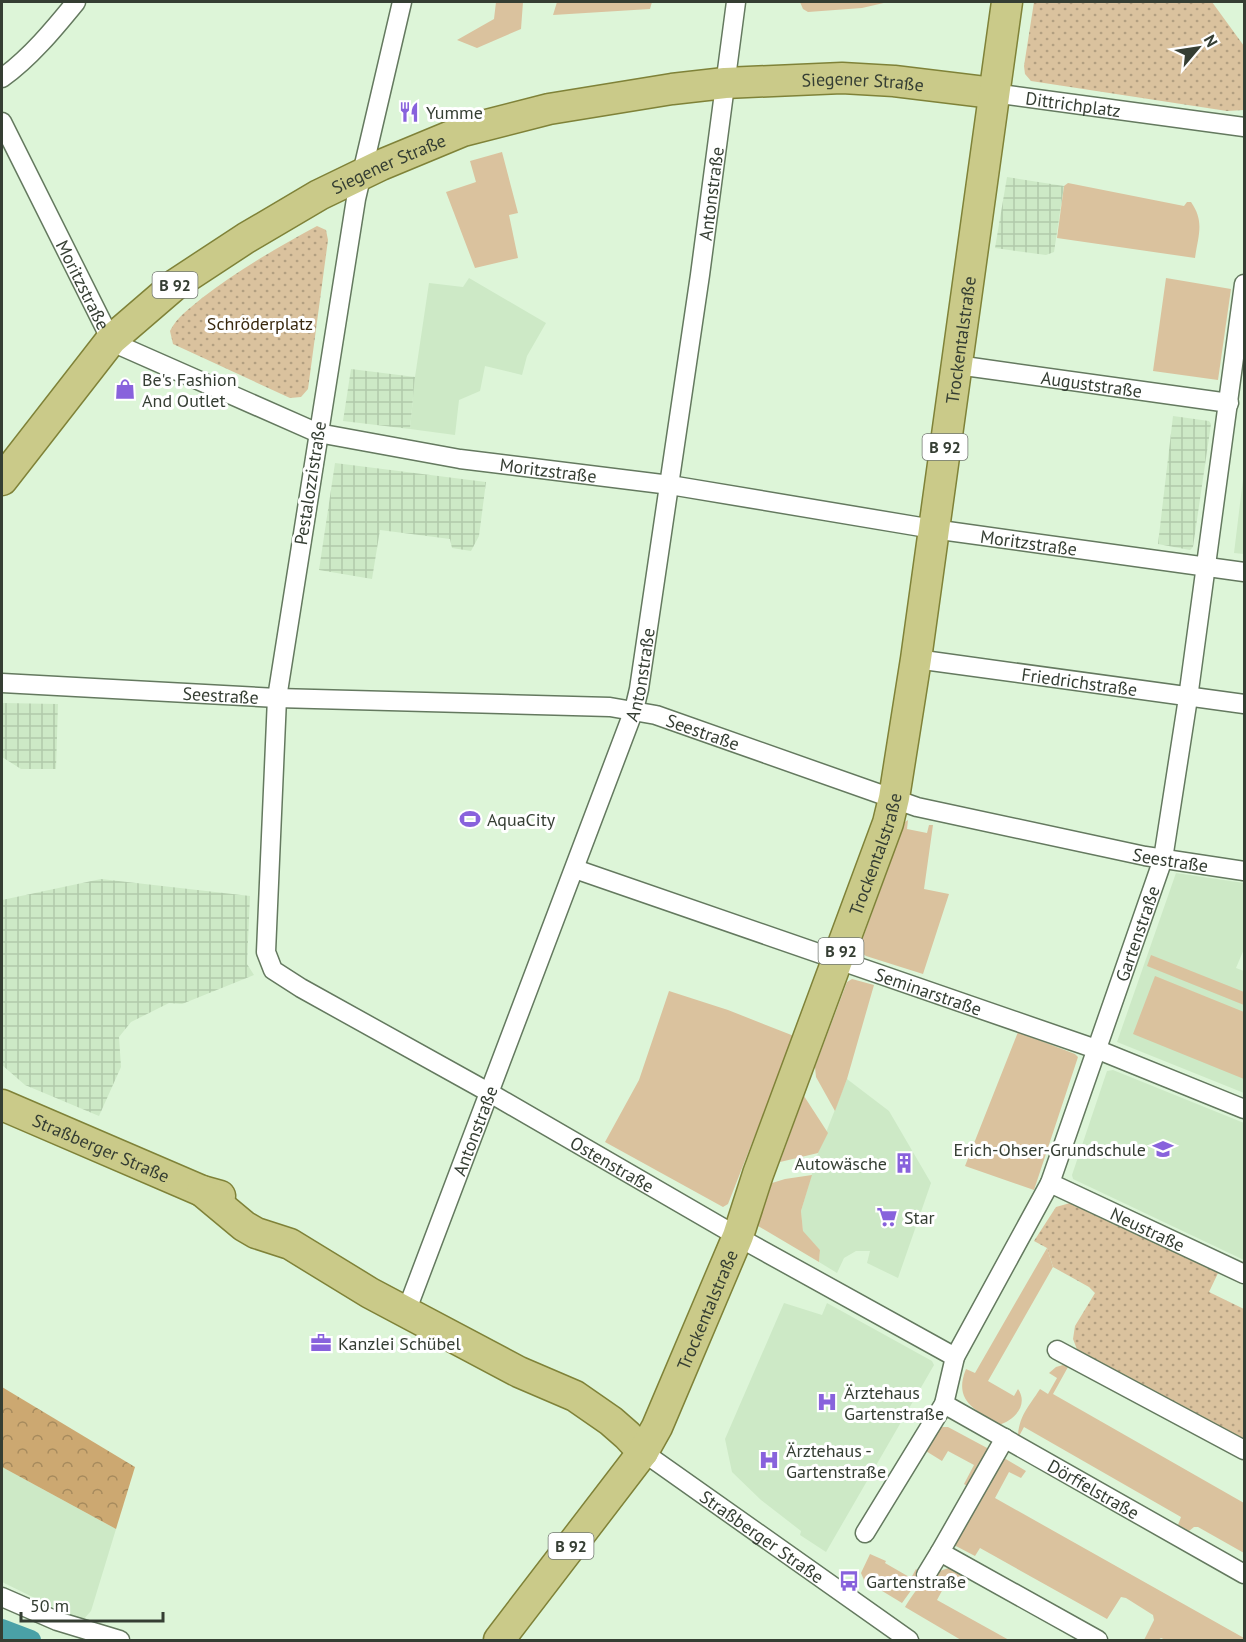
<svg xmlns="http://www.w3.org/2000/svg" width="1246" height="1642" font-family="'PT Sans',sans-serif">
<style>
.built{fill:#cde9c6}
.industrial{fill:url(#industrial-grid)}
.green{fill:#dac29e}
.forest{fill:url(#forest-crowns)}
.park{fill:url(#park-dots)}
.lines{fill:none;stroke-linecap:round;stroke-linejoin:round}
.canal{stroke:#4aa1a7;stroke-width:20}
.minor-casing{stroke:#64795f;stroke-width:21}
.primary-casing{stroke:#7f8238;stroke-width:33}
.minor{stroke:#fff;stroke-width:18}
.primary{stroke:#caca89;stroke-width:30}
.labels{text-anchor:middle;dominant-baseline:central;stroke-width:6;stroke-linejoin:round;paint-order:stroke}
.shield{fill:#fff;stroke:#727870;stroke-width:1.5}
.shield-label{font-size:16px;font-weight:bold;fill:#353e33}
.street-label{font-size:18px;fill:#353e33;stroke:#fff}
.poi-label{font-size:18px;fill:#353e33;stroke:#fff;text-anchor:start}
.park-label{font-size:18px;fill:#38280e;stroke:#fff}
</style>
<defs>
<pattern id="industrial-grid" width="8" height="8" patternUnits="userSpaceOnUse" patternTransform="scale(1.5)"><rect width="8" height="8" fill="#cde9c6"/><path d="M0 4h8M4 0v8" fill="none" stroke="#b1c9ab"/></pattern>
<pattern id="forest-crowns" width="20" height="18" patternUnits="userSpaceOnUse" patternTransform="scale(1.5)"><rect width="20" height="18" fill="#cca871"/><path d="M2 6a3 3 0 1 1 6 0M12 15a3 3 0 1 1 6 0" fill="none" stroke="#a68a5d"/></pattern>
<pattern id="park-dots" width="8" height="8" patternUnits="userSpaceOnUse" patternTransform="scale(1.5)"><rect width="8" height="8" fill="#dac29e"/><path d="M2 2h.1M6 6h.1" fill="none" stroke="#b29f81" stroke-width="1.8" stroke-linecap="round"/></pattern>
</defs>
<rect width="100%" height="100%" fill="#ddf5d8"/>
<path class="built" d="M469,278l77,45 -19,33 -5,19 -37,-9 -5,25 -21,9 -4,35 -45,-6 5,-52 14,-94 34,4z
M1244,471v83l-10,-1z
M1176,873l68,10v66l-8,19 8,3v122l-127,-51z
M1113,1070l131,53v137l-171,-81 -1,-4 35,-104z
M847,1079l42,32 42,72 -33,95 -31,-15 3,-12h-14l-12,7 -7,15 -18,-11 1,-12 -17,-18 -2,-21 17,-58z
M784,1303l38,12 5,-12 105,58 2,4 -108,187 -26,-17 1,-4 -40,-31 -29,-28 -7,-33z
M2,1467l114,62 -25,82 -9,10 -80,-39z"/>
<path class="industrial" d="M1007,177l57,9 -10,66 -8,3 -51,-7z
M351,369l64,8 -5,52 -67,-8z
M1173,416l36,5 2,3 -18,123 -3,3 -32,-6z
M335,463l151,19 -7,54 -8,15 -19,-3 -2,-9 -70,-9 -8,49 -53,-9z
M3,703l55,1 -2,65h-35l-19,-12z
M101,879l149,17 -3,68 7,11 -72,29 -13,-1 -38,19 -12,15 2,30 -22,49 -74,-31 -23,-20v-165z"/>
<path class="green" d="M496,2h27l-2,27 -44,19 -20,-8 37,-21z
M557,2h95l-2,7 -97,6z
M800,2h88l-26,6 -54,4 -5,-3z
M502,152l16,61 -9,2 9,43 -43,10 -29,-76 30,-10 -6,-21z
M1068,183l116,23 3,-4h4c14,20 7,34 4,56l-138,-20 7,-52z
M1166,278l65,11 -13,91 -65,-9z
M908,820l-1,9 20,4 2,-8h4l-9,64 25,5 -26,80 -57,-18 -6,-4 -1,-3 46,-127z
M1151,955l93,37v13l-97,-39z
M1155,976l89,36v67l-111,-45z
M852,979l22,6 -27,94 -12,32 -19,-34 -1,-10 32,-85z
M669,991l59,19 66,26 -66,168 -5,3 -118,-65 34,-62z
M1018,1032l57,22 3,3 -44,133 -69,-24z
M804,1096l24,37 -10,20 -38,9z
M812,1175l-11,36 2,20 17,19 -1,12 -61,-36 14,-43 13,-4z
M1047,1248l6,19 -65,114 26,15 4,-7c11,16 -4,32 -20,36 -23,-16 -45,-24 -32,-56l9,4z
M1063,1365l5,2 -15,27 191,109v50l-46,-26h-4l-5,4 -8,-2 -3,-4 3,-8 -157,-90 -6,11c0,-21 11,-32 22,-49l8,5 9,-16 -8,-5 7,-6z
M940,1427h8l41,22 -19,39 -6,-4 10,-19 -26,-14 -6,10 -21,-13z
M1004,1458l22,13 -5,7 -12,-6 -14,26 249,140v2h-78l-5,-2 -3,2h-14l10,-20 -1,-5 -27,-17 -5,-1 -14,22 -127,-71 -5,8 -21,-11z
M870,1554l16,7 -1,2 26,15 5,-9 7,5 -21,29 -38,-23 -3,-7z
M949,1568l17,8 -2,4 -13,-6 -14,26 72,40h-48l-56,-33c13,-20 20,-32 44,-39z"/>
<path class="forest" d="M2,1387l133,80 -19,62 -114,-62z"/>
<path class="park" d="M1034,2h178l32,44v64l-17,1 -196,-30 -6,-7 -1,-8z
M317,226l9,4 2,10 -20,149 -7,8 -11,1 -117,-54 -3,-13c7,-14 20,-23 32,-33 36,-28 75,-50 115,-72z
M1070,1203l149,68 -10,21 35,17v136l-166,-93 -5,-13 2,-13 20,-33 -6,-6 -36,-20 -6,-19 -13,-7 22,-34z"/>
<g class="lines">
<path class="canal" d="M2,1629l29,11"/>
<g class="minor-casing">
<g id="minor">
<path id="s1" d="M402,2l-46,197 -79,499 -11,254 7,18 28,18 189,105 259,150 206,114"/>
<path d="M2,78c28,-20 52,-49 74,-76"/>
<path id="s2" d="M993,93l251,34"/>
<path id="s3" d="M2,122l109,218 12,7 195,86 142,26 210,26 263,44 311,43"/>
<path id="s4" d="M957,365l272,38"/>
<path id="s5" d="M916,659l328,45"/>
<path id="s6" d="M2,683l275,15 333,9 46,8 261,92 228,49 99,15"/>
<path id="s7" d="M575,869l521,180 148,60"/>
<path id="s8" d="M1050,1183l194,91"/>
<path id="s9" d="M406,1312l228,-602 5,-21 61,-414 36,-273"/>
<path d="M1057,1350l187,100"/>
<path id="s10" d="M944,1404l300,170"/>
<path d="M1005,1438l-65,114 158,88"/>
<path id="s11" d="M643,1452l266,188"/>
<path id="s12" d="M865,1533l79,-129 11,-47 95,-174 113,-324 25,-161 56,-414"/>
<path d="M926,1575l14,-23"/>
<path d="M2,1597l55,24 63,19"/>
</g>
</g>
<g class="primary-casing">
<g id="primary">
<path id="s13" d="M2,480l109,-140 65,-56 70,-46 73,-43 62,-30 82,-34 86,-22 123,-20 53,-6 117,-5 52,3 99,12"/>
<path id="s14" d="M2,1105l200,86 18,5"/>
<path d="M202,1191l42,35 12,7 34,11 80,49 149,79 56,24 36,25 16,14 16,17"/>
<path id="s15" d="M499,1640l144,-188 14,-25 81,-191 20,-62 130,-351 6,-25 22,-139 91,-657"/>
</g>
</g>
<use href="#minor" class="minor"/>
<use href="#primary" class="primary"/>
</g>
<defs>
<g id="restaurant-bare" transform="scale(1.62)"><path d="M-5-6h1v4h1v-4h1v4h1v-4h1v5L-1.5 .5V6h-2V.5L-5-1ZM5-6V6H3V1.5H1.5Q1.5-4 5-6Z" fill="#8862dc" stroke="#fff" stroke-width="2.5" paint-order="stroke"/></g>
<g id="shop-bare" transform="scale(1.62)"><path d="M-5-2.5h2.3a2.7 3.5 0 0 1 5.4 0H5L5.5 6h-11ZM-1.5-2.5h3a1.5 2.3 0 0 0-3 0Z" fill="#8862dc" stroke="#fff" stroke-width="2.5" paint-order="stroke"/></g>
<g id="stadium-bare" transform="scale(1.62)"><path d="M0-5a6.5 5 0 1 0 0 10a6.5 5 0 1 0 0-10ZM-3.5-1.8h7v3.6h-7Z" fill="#8862dc" stroke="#fff" stroke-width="2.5" paint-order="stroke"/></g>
<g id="school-bare" transform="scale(1.62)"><path d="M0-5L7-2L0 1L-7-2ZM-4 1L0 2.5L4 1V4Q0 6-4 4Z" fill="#8862dc" stroke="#fff" stroke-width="2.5" paint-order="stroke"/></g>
<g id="building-bare" transform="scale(1.62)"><path d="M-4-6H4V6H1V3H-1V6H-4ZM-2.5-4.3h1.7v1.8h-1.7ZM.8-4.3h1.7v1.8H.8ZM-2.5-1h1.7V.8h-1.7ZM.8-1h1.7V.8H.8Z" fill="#8862dc" stroke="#fff" stroke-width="2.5" paint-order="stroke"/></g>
<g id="supermarket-bare" transform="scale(1.62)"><path d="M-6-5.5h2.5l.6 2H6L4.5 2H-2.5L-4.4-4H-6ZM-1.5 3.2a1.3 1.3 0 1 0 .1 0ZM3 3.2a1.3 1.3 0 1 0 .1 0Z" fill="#8862dc" stroke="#fff" stroke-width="2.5" paint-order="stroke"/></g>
<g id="office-bare" transform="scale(1.62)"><path d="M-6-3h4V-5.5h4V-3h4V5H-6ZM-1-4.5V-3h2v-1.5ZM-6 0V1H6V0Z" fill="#8862dc" stroke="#fff" stroke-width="2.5" paint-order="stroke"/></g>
<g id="hospital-bare" transform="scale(1.62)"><path d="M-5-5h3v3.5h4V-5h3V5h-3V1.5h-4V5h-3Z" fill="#8862dc" stroke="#fff" stroke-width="2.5" paint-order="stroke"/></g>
<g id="bus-bare" transform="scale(1.62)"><path d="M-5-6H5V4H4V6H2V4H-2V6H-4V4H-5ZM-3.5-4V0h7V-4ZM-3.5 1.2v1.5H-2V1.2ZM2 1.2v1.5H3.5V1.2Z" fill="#8862dc" stroke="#fff" stroke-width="2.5" paint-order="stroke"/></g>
</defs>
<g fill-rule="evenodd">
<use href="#restaurant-bare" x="409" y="112"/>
<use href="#shop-bare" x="125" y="389"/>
<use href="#stadium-bare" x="470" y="819"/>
<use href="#school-bare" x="1163" y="1149"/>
<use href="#building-bare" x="904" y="1163"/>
<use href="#supermarket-bare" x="887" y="1217"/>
<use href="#office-bare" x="321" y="1343"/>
<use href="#hospital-bare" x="827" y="1402"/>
<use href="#hospital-bare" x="769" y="1460"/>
<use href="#bus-bare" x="849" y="1581"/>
</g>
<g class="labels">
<g class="shield">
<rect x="152.5" y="272" width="45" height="26" rx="4.5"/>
<rect x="922.5" y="434" width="45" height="26" rx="4.5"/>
<rect x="818.5" y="938" width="45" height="26" rx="4.5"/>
<rect x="548.5" y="1533" width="45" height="26" rx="4.5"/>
</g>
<g class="shield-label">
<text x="175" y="285">B 92</text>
<text x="945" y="447">B 92</text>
<text x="841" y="951">B 92</text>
<text x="571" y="1546">B 92</text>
</g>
<g class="street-label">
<text stroke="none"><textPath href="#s13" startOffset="994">Siegener Straße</textPath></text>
<text stroke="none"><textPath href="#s2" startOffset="81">Dittrichplatz</textPath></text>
<text stroke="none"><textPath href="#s13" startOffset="508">Siegener Straße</textPath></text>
<text stroke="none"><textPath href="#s9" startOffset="1166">Antonstraße</textPath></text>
<text stroke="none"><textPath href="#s3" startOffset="182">Moritzstraße</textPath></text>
<text stroke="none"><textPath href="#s15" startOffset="1401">Trockentalstraße</textPath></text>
<text stroke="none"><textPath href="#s4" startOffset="136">Auguststraße</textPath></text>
<text stroke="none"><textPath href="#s3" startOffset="704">Moritzstraße</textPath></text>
<text transform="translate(310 483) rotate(-81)">Pestalozzistraße</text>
<text stroke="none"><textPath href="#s3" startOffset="1190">Moritzstraße</textPath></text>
<text stroke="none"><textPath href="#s9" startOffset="680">Antonstraße</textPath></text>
<text stroke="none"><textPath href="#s5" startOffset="165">Friedrichstraße</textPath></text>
<text stroke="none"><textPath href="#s6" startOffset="219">Seestraße</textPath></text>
<text stroke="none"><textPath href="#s6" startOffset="705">Seestraße</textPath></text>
<text stroke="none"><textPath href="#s15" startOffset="879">Trockentalstraße</textPath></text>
<text stroke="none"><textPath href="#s6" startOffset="1191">Seestraße</textPath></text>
<text stroke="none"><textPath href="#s12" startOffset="662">Gartenstraße</textPath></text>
<text stroke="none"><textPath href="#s7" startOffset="374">Seminarstraße</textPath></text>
<text stroke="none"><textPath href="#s9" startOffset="194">Antonstraße</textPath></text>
<text stroke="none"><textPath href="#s14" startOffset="108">Straßberger Straße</textPath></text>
<text stroke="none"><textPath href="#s1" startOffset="1372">Ostenstraße</textPath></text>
<text stroke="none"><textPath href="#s8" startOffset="108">Neustraße</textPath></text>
<text stroke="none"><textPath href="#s15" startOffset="393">Trockentalstraße</textPath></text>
<text stroke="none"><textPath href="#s10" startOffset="172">Dörffelstraße</textPath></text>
<text stroke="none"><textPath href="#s11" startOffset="146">Straßberger Straße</textPath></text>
</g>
<g class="poi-label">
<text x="426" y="112">Yumme</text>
<text x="142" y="379">Be's Fashion<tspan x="142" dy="21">And Outlet</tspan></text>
<text x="487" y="819">AquaCity</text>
<text x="1146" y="1149" text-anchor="end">Erich-Ohser-Grundschule</text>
<text x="887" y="1163" text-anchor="end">Autowäsche</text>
<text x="904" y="1217">Star</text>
<text x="338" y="1343">Kanzlei Schübel</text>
<text x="844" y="1392">Ärztehaus<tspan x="844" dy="21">Gartenstraße</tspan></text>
<text x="786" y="1450">Ärztehaus -<tspan x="786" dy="21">Gartenstraße</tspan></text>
<text x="866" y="1581">Gartenstraße</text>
</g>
<g class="park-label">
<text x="260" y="323">Schröderplatz</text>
</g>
</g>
<rect width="1246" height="1642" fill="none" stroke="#353e33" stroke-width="6"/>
<g transform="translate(1198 48) rotate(61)" stroke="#ffffff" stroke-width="4.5" paint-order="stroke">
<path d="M0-4.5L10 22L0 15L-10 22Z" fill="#353e33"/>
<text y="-9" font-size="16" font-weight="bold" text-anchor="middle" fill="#353e33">N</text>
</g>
<path d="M21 1612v9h142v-9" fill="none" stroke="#353e33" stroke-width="3"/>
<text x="30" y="1612" font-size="18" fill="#353e33" stroke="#ffffff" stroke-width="4.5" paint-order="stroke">50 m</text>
</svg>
